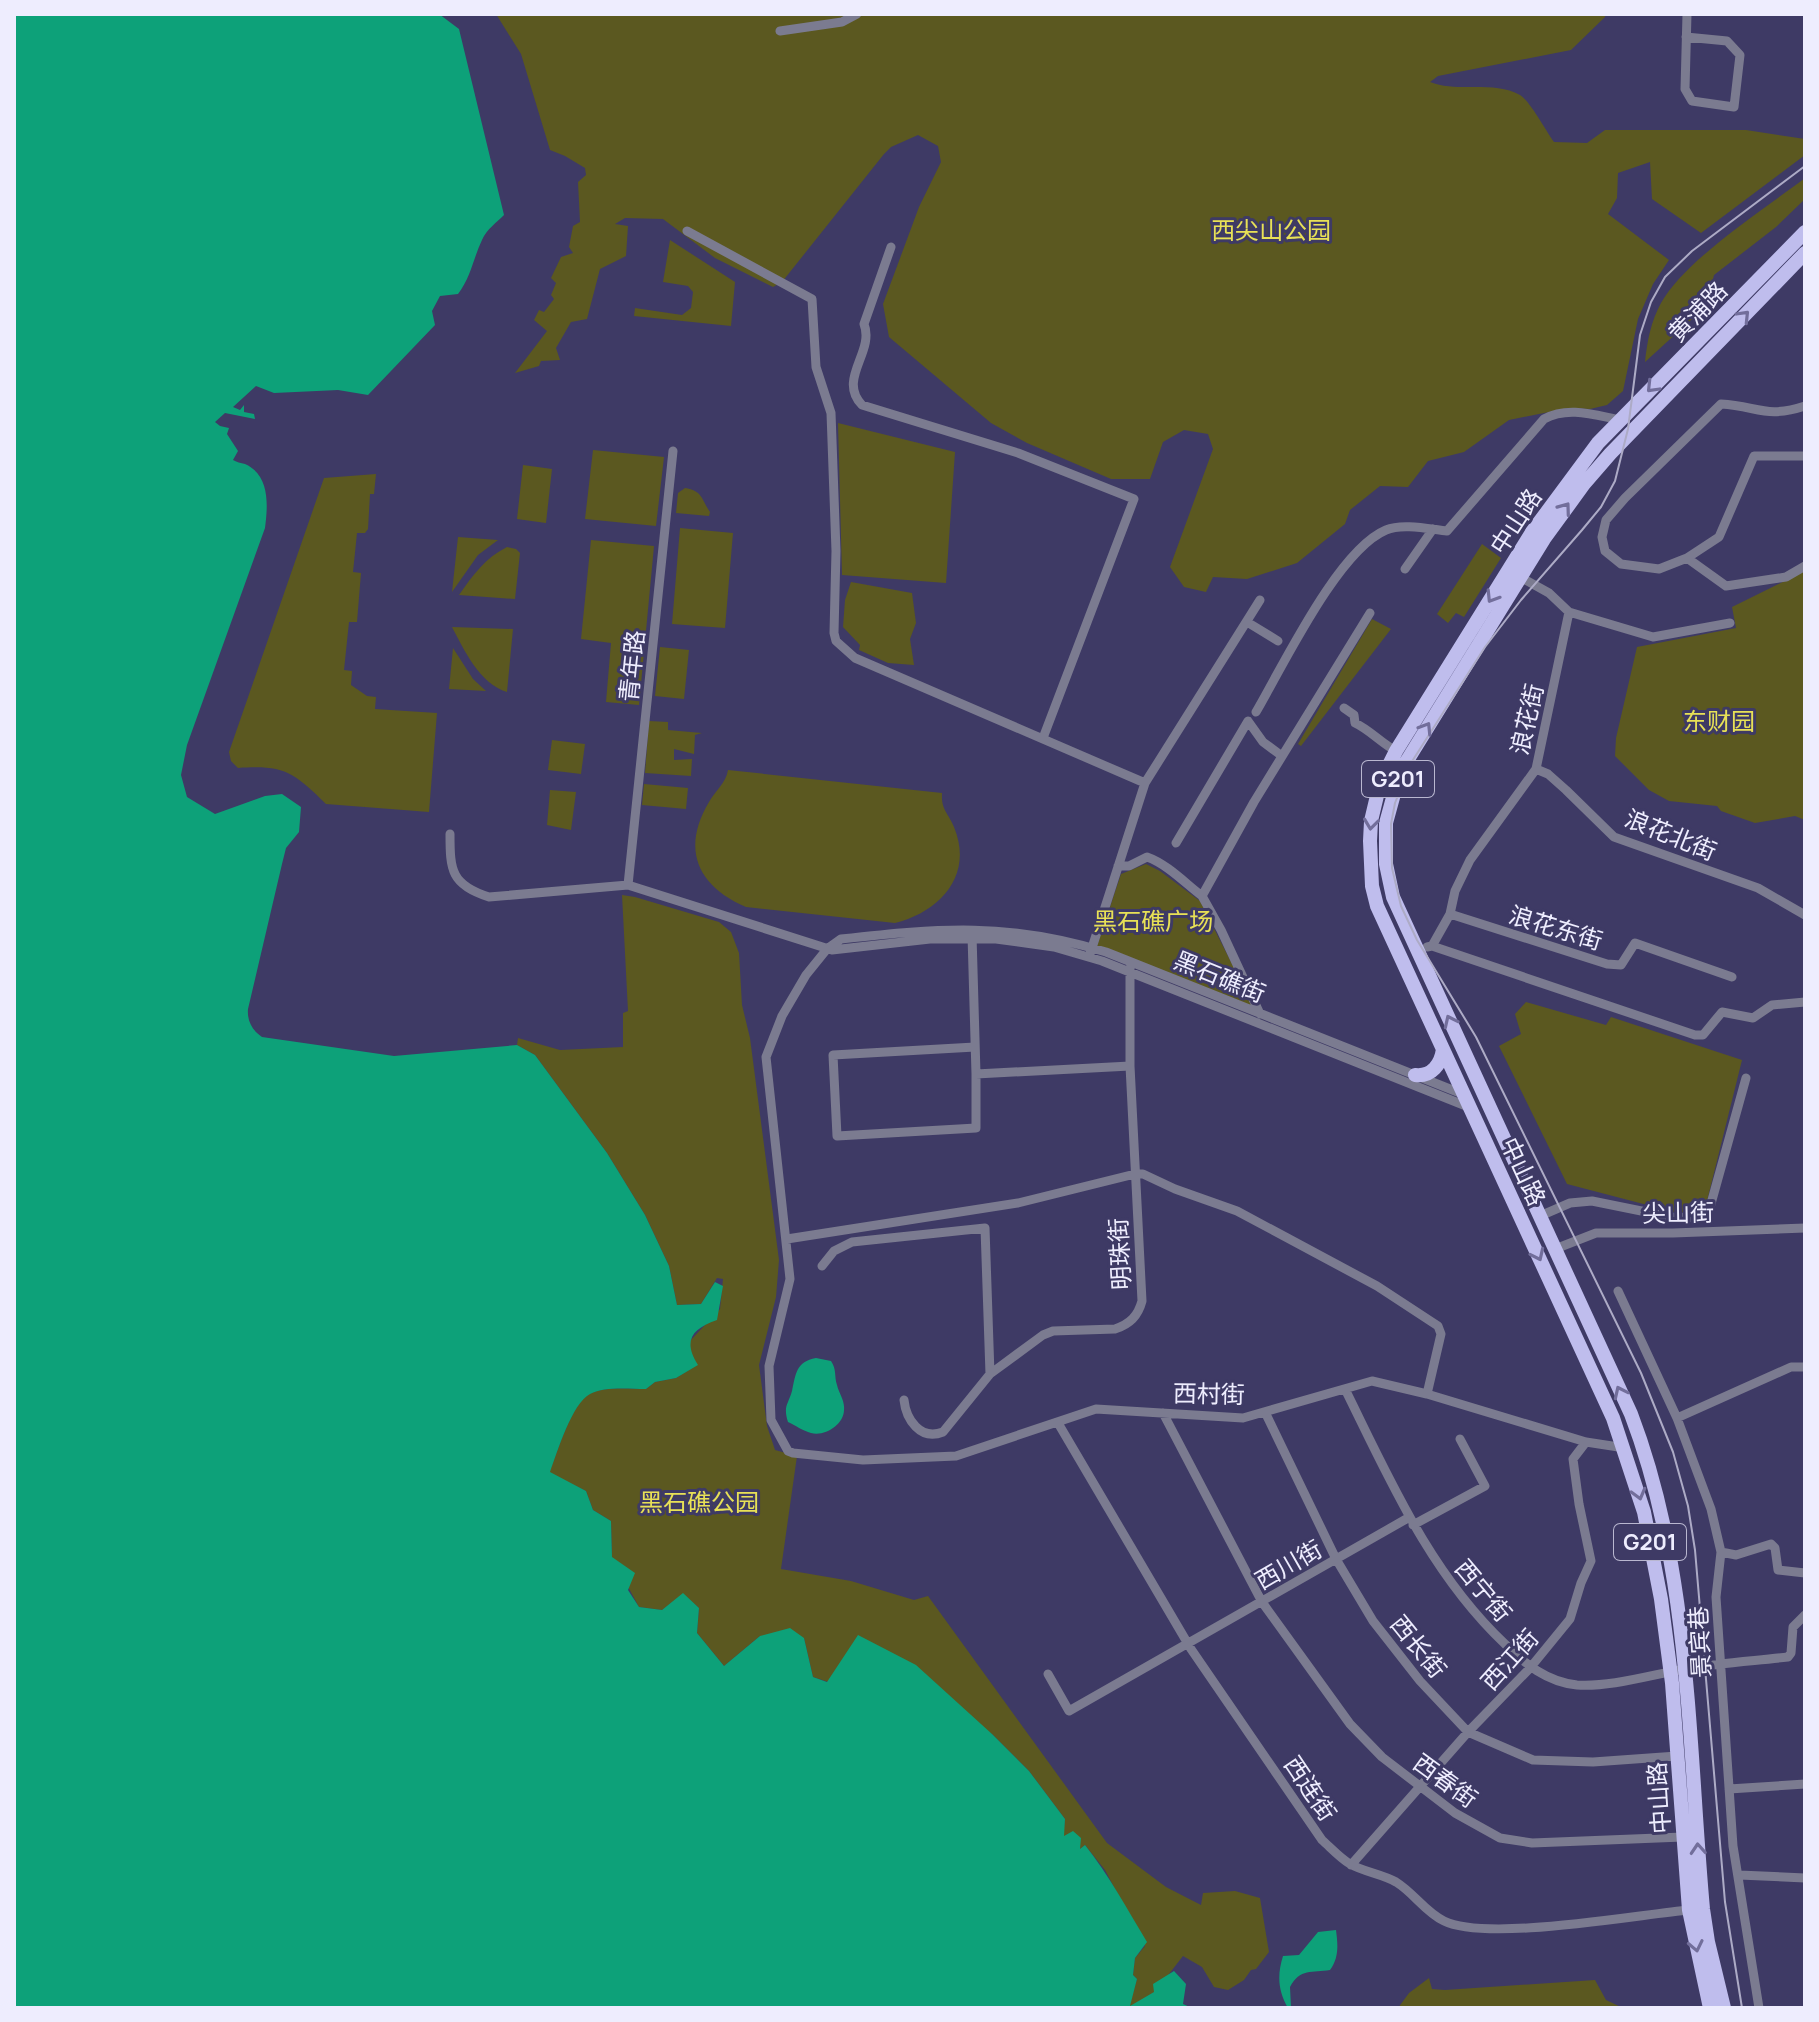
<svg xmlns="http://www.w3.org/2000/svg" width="1819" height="2022" font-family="Manrope,'Noto Sans SC',sans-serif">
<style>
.green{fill:#5b5820}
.water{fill:#0da179}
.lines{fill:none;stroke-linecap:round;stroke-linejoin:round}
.minor{stroke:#7b7b90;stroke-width:9}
.trunk{stroke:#bfbded;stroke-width:14}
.tram{stroke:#adabc6;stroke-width:2}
.oneway{stroke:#726e9b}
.labels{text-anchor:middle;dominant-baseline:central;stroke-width:6;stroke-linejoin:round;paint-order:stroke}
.shield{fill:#3e3a65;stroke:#b9b7d0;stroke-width:2}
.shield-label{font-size:22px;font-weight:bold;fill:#eeedfe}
.park-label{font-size:24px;fill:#e8e156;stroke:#3e3a65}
.street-label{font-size:24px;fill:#eeedfe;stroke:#3e3a65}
</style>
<rect width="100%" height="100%" fill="#3e3a65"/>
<path class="green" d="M496,14h1109v3l-34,33 -133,26 -8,6c28,11 63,-2 90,13 10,6 26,36 34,47l33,1 18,-13h141l59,9v16l-104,78 -49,-34 -2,-37 -32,11 -1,25 -9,16 61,46 -16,24 -15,35 -15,72 -16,14 -17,4 -21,-1 -60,12 -45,32 -36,9 -20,26 -28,-1 -30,24 -5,14 -48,39 -50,16 -34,-2 -7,15 -22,-5 -14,-20 43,-118 -5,-15 -24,-4 -21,12 -13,37h-39l-84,-36 -36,-20 -102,-86 -6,-33 36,-97 22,-45 -3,-16 -20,-11 -27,12 -7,7 -102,128 -9,5 -58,-29 -52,-39 -38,-1 -10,6 13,2 -2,30 -26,13 -13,50 -16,3 -15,26 4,12 -19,1 -2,5 -24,7 32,-42 -13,-11 5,-10 5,2 10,-13 -3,-4 5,-12 -5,-5 10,-21 12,-4 -4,-6 4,-21 7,-4 -2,-40 8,-7 -1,-7 -20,-12 -15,-6 -29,-96z
M1805,178v21l-29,28 -62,48 -4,16 4,8 -69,63c2,-20 6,-41 16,-59 25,-44 102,-93 144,-125z
M670,240l65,42 -4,44 -97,-10 1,-8 47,7 9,-7 2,-16 -5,-6 -25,-4z
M838,423l117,29 -9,131 -104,-8z
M593,450l71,7 -8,69 -71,-7z
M523,465l29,4 -6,54 -29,-4z
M376,474l-2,20h-4l-2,35 -3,4h-8l-4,39 8,1 -4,49h-8l-5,48 8,1 -1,14 16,11 9,1 -1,12 62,4 -8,99 -103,-8c-33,-32 -41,-39 -88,-36l-7,-7 -2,-9 95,-274z
M685,488c18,3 16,11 25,24l-1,4 -33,-3 2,-20z
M680,528l53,5 -8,95 -53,-4z
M458,537l40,3 -20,15 -26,37z
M591,540l63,6 -15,159 -33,-3 5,-59 -30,-4z
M1482,544l19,14 -37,59 -8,-4 -8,10 -11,-9z
M507,547l9,2 4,4 -5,46 -56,-4c14,-20 26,-37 48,-48z
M1805,571v249l-10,-4 -40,7 -34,-12 -4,-5 -48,-5 -20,-11 -34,-34 1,-18 21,-91 99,-19 -4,-21z
M851,582l61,11 4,30 -6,16 4,26 -26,-2 -29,-13 1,-5 -17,-18 2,-27z
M1372,619l19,10 -90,117 -3,-2z
M452,627l61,2 -6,63c-27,-8 -43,-42 -55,-65z
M660,647l29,3 -5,49 -29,-3z
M453,648l20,31 13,12 -37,-2z
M649,721l19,1v8l34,3 -7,2 -1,19 -20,-5v11l18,-1 -1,17 -46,-3z
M552,740l33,4 -4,30 -33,-4z
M728,770l214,23c-1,17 6,19 12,34 20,48 -14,85 -59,96l-149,-16c-49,-21 -65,-58 -37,-105 6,-11 17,-19 19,-32z
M644,784l44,4 -2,21 -44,-4z
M550,790l26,2 -5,38 -24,-5z
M1146,864l14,7 40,30 55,108 -158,-63 24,-72z
M622,895l13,2 84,25 12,10 8,21 3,52 8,33 29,222 -3,37 -17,68 8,61 8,24 22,6 -16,113 70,12 63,19 14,-4 179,247 59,44 35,18 2,-12 32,-2 25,7 9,54 -13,17 -5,1 -7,10 -16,10 -14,-3 -12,-20 -19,-11 -28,36 -26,15 8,-28 -4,-4 2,-17 10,-12 -40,-76 -20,-25 -5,4 -17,-13 2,-17 -36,-48 -37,-37 -179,-57 -9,-39 -44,-2 -36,30 -27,-33 2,-25 -16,-14 -21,16 -23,-3 -27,-50 -1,-36 -18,-11 -7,-19 -37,-18c8,-19 22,-69 40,-79 16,-8 40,-5 57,-5l9,-7 21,-4 21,-13 -8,-14v-9l31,-33 3,-30 -6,-1 -16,26 -24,1 -8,-39 -24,-51 -38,-62 -72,-98 -18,-10 1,-7 42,12 63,-3v-34l5,-2z
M1526,1002l80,23 5,-8 131,43 -38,153 -30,-1 -107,-28 -68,-138 22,-12 -6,-20z
M1429,1978l3,11 13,1 150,-10 11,20 17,8h-225l11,-15z"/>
<path class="water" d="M14,14h425l20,15 45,186c-8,8 -17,14 -22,25 -9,19 -11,37 -24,54l-18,2 -8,15 3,14 -67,70 -30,-5 -64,3 -18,-7 -23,21 7,3 4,-5v7l10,2 1,5 -30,-6 -10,9 5,4 9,2 -2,6 11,17 -5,9c3,2 8,3 12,4 25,11 23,41 20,64l-78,217 -6,30 6,22 28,17 50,-18 17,-2 19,13 -2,25 -13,16 -4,16 -34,145c-1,12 4,21 14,28l132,19 123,-11 18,10 72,98 38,62 24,51 8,39 24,-1 14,-22 8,4 -6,34c-26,9 -34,21 -19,45l-22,13 -21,4 -9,7c-17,0 -41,-3 -56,5 -18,9 -33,59 -40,78l36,19 7,19 18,11 1,36 23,16 -7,17 11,17 23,3 21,-17 16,15 -2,25 27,33 36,-30 30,-8 14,10 9,39 14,5 31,-47 58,30 76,69 37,37 36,48 -1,17 9,-5 8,7 -1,11 5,-4c24,30 42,64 62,97l-12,16 -2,17 4,4 -7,27 24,-14 -1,-8 21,-13 12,13 -3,20 9,4h-1178z
M816,1358l15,3c6,9 3,15 6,24 2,9 8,15 7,25 0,14 -19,27 -33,23 -8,-2 -16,-8 -23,-11 -5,-16 0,-17 4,-31 4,-18 4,-29 24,-33z
M1336,1930c2,15 3,28 -6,40 -18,3 -30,-2 -40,17l1,21h-3c-10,-17 -11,-33 -5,-52l16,-1 19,-23z"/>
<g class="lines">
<path class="minor" d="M780,31l62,-9 15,-8
M1686,37l41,4 13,14 -6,52 -42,-6 -7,-12 2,-75
M687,231l125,68 4,68 15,46 5,138 -2,82 2,8 19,17 290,125
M891,247l-27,77c11,28 -27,55 -2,81l156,48 116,46 -91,239
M1805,406c-40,13 -47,0 -84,-2l-96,94 -19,22 -4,17 3,14 16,13 38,5 28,-11 32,-21 35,-81h51
M1687,558l39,28 60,-9 19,-11
M1405,569l28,-40
M1520,577l29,16 20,19 84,25 77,-14
M1247,622l31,19
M1344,708l10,7 1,8c15,7 26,20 41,28
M1256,712c27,-46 82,-162 130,-182 16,-7 43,-1 61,1l97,-112c24,-13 50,-4 76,1
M1536,769l12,5 18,16 48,47 144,51 47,27
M450,834c0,36 1,51 39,63l139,-12 204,65 98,-11h66l58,8 48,14 369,147
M1176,843l72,-122 15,21 19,14
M1118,866h11l18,-9c20,7 38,26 55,39l52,-94 116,-189
M628,885l45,-434
M1202,896l19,34 39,84
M1450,914l157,50 14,1 14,-22 97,34
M972,935l4,139 154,-8
M1432,946l263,89h8l19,-23 31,6 19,-13 33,-3
M1427,947l5,-1 18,-32 5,-23 15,-31 66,-91 33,-157
M1090,954l55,-171 115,-183
M975,1047l-142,8 4,81 139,-8v-54
M1465,1095l-359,-143c-98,-30 -166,-24 -265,-13l-14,10 -21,26 -24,41 -16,41 24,222 -21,87 2,54 17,31 5,2 70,7 93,-4 140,-47 147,9 129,-37 55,13 159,48 39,6
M1540,1216l30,-13 22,-2 79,16 36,1 39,-140
M787,1239l231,-36 117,-29h8l32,15 62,22 140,75 61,40 3,8 -14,60
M1555,1249l41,-16h77l132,-5
M822,1266l12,-15 18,-9 133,-14 5,146
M1618,1291l59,127 34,91 10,43 -5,45 17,249 26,162
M1345,1389c45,91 85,184 160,255 20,20 42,38 72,41 35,2 73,-10 108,-16 34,-6 68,-8 103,-12l3,-4 2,-26 12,-12
M904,1400c2,19 16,41 39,32l47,-58 53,-39 10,-4 62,-2c15,-5 23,-13 27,-28l-12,-235v-98
M1265,1412l71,147 37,62 47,60 48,51 65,28 60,2 84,-6
M1163,1413l99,189 88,122 32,33 73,56 45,25 32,5 151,-6
M1677,1418l114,-51h14
M1058,1423l133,226 131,191c9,8 18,18 28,24 14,8 32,10 46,18 18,11 29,30 48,39 43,21 191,-6 245,-11
M1413,1525l72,-39 -25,-47
M1721,1552l15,3 35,-11 4,4 3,22 27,3
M1048,1674l21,37 339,-193
M1729,1789l76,-5
M1351,1865l117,-133 62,-64 40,-49 11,-36 10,-22 -12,-57 -6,-45 13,-17
M1739,1875l66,3"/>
<path class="trunk" d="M1415,1075c17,2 26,-11 28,-26
M1710,2008l-21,-98 -17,-227 -11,-84 -17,-87 -31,-94 -236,-512 -5,-20 -2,-45 1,-20 9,-38 16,-32 136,-219 66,-89 207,-211
M1724,2008l-16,-66 -5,-33c-15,-166 -12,-338 -72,-495l-238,-517 -7,-33v-41l14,-51 144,-233 40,-55 26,-30 195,-201"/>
<path class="tram" d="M1742,2008l-17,-106 -30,-352 -7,-44 -15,-54 -32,-79 -165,-336 -59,-97 -16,-34 -9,-38 -1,-44 4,-21 16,-40 74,-116 36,-47 61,-70 19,-23 14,-26 13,-52 12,-94 11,-33 14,-25 27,-26 113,-85"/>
</g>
<defs><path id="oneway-chevron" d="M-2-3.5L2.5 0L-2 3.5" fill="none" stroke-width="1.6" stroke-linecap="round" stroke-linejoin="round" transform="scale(2)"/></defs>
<g class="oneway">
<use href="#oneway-chevron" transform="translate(1744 316) rotate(-46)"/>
<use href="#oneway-chevron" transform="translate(1652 387) rotate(134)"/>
<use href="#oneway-chevron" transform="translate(1565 508) rotate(-54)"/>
<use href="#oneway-chevron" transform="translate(1492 597) rotate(122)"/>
<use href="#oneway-chevron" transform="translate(1426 728) rotate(-58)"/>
<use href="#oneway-chevron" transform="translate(1371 824) rotate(97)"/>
<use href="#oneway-chevron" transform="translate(1450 1021) rotate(-115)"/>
<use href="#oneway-chevron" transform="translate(1538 1255) rotate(65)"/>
<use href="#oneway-chevron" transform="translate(1620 1392) rotate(-115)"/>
<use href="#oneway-chevron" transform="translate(1639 1494) rotate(75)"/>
<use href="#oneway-chevron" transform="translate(1698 1849) rotate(-94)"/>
<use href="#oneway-chevron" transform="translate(1696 1946) rotate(78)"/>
</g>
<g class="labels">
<g class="shield">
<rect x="1362" y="761" width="72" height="36" rx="6"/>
<rect x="1614" y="1524" width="72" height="36" rx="6"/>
</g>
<g class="shield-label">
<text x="1398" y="779">G201</text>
<text x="1650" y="1542">G201</text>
</g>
<g class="park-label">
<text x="1271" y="229">西尖山公园</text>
<text x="1719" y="720">东财园</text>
<text x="1153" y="920">黑石礁广场</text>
<text x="699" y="1501">黑石礁公园</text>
</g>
<g class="street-label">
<text transform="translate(1697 311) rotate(-46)">黄浦路</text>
<text transform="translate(1515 521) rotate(-57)">中山路</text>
<text transform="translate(631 666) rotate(-84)">青年路</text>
<text transform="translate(1526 719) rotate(-77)">浪花街</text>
<text transform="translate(1671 834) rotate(22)">浪花北街</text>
<text transform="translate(1556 927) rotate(17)">浪花东街</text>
<text transform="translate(1220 976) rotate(22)">黑石礁街</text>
<text transform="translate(1524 1171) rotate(65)">中山路</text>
<text transform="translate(1678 1212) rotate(-1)">尖山街</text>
<text transform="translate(1119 1254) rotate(-93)">明珠街</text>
<text transform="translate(1209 1393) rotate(1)">西村街</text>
<text transform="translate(1288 1564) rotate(-30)">西川街</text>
<text transform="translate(1484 1590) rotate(50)">西宁街</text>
<text transform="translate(1699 1642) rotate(-93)">景宾巷</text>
<text transform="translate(1419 1646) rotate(51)">西长街</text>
<text transform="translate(1509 1659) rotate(-48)">西江街</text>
<text transform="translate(1446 1780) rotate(36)">西春街</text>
<text transform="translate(1311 1788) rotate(56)">西连街</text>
<text transform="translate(1658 1798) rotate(-94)">中山路</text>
</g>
</g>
<rect width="1819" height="2022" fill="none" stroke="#eeedfe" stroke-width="32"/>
</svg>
